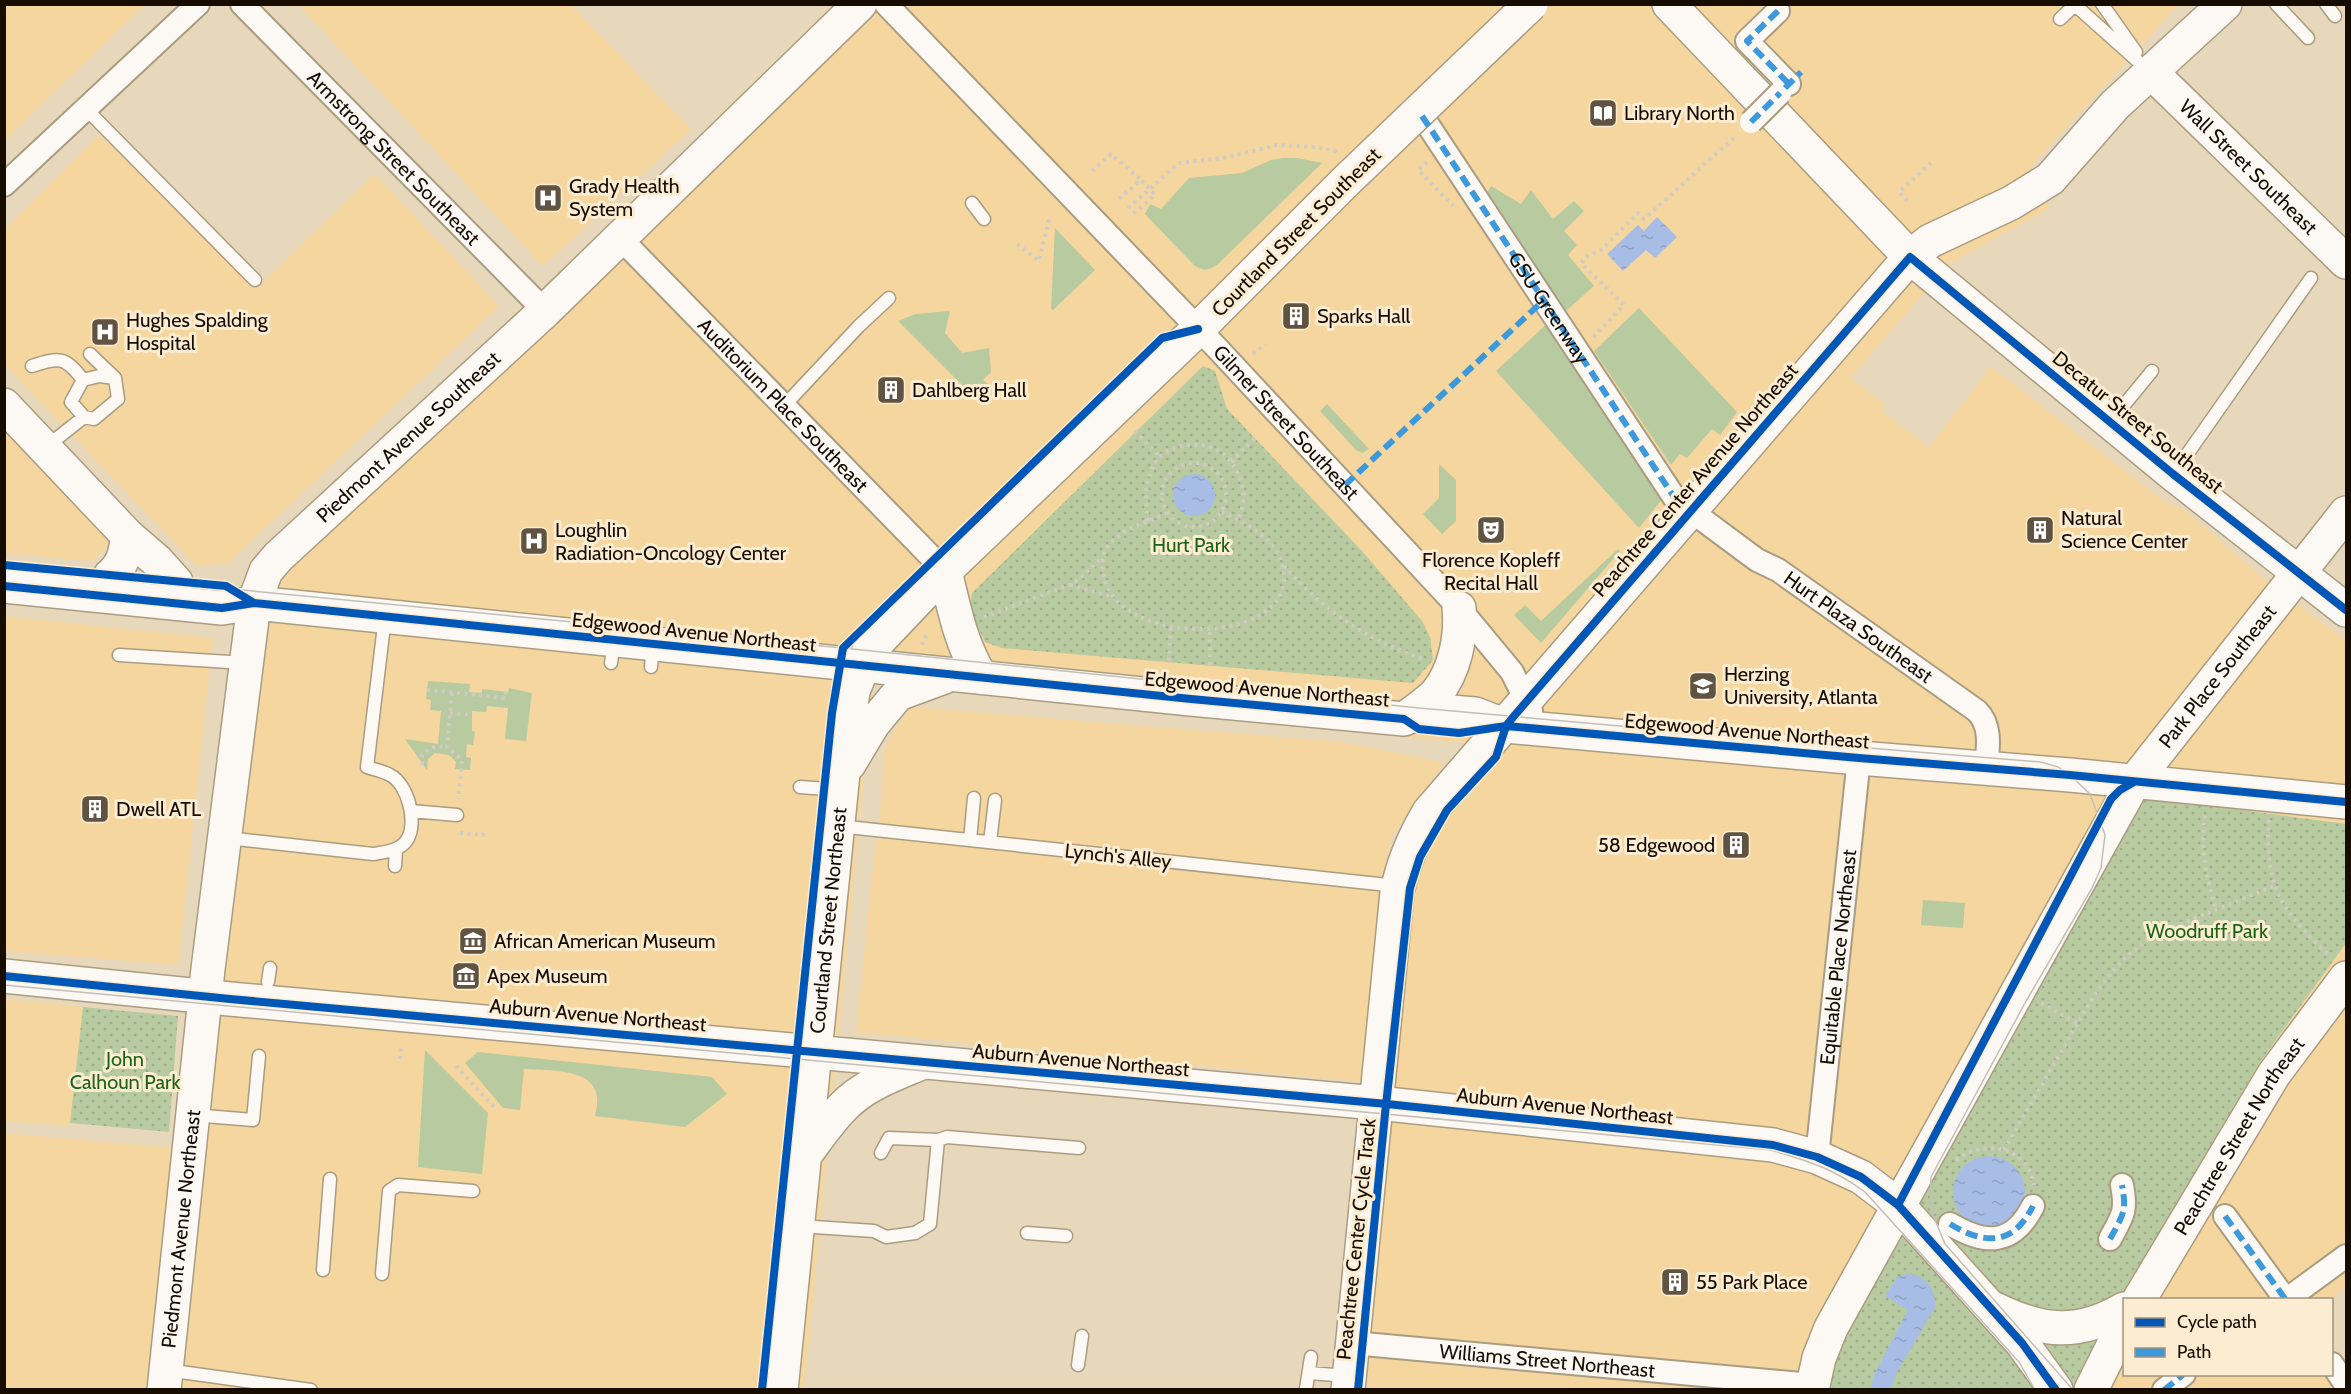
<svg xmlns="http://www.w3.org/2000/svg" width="2351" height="1394" font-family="Cabin,sans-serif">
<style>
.built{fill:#f4d69e}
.green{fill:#b8caa0}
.park{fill:url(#park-dots)}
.water{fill:url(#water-ripples)}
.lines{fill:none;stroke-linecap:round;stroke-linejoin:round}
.lane-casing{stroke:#aa9c81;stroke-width:15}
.street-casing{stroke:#aa9c81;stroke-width:26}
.secondary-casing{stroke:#aa9c81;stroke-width:36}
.path{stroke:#d1cbc3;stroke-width:4;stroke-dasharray:3 4.5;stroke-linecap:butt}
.lane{stroke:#fcf9f5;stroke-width:12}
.street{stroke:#fcf9f5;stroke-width:22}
.secondary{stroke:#fcf9f5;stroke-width:33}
.tram{stroke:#c3beb7;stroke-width:1.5}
.street-bridge-casing{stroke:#aa9c81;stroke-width:26;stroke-linecap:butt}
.secondary-bridge-casing{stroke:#aa9c81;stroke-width:36;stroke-linecap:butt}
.street-bridge{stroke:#fcf9f5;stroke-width:22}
.secondary-bridge{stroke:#fcf9f5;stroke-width:33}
.quiet{stroke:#3b99dc;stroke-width:6;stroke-dasharray:12 6;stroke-linecap:butt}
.cycleway-casing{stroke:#fcedd2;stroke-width:11}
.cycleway{stroke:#0057b8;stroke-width:8}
.labels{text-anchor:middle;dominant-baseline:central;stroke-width:6;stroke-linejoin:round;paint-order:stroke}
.poi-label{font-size:20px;fill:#170c00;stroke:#fcedd2;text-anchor:start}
.street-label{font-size:20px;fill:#170c00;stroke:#fcedd2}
.park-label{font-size:20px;fill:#1a6313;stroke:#fcedd2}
</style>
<defs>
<pattern id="park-dots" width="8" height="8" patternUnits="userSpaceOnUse" patternTransform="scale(1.5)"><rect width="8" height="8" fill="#b8caa0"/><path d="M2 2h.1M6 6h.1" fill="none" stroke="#9dac88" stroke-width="1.8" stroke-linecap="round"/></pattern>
<pattern id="water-ripples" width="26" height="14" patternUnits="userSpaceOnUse" patternTransform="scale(1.5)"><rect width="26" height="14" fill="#a8bde5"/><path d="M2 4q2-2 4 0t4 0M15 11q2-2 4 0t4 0" fill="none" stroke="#90a1c3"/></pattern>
</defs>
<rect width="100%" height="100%" fill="#e8d8bb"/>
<path class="built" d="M5,4h139v1l-139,135z
M299,5h272l120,124 -148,137z
M848,5h1330l-148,162 20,41 -100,55 -100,115 35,27 -4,6 48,36 62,-80 174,135 19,8 81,70 81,61v646l-16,12 -206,1v74l207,1 11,14h-999l57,-503 96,-140 -623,-62 -69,705h-799l-1,-256 193,17 43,-531z
M99,135l160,151 116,-112 124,132 -271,257 -31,3 -192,-201v-136z
M4,428l108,113 -12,14 -11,6 -84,-8z
M4,616l209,22 -35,327 -173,-14z
M913,707l429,35 102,21 -54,76 -25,243 -509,-50 18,-177 6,-36 4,-68 12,-25z
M4,999l79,8 -13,119 -65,-5z"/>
<path class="green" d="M1283,158h14l25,5 -105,102c-8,5 -14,7 -23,0l-49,-51 5,-10 11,5 28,-31 53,-5 29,-13z
M1491,186l30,18 10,-14 22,29 21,-18 10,10 -20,20 13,14 -9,10 26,31 -37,33 -76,-115z
M1055,228l40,42 -42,40 -2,-1z
M1639,308l98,104 -17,23 -8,-6 -25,29 -7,-4 -9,11 -77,-114z
M950,311l-5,22 17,20 27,-5 2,24 -8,8 5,4 -14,13 -76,-76 18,-7z
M1549,322l118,171 -28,35 -143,-157z
M1327,404l42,45 -7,4 -6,-3 -36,-39z
M1439,464l17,16v41l-14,13 -19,-20 16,-16z
M1618,549l2,2 -79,92 -27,-28 11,-10 16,16z
M428,681l42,3 -1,8 13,1v-4l26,3 1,-4 23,5 -6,48 -21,-2 3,-31 -21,-2 -1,6 -14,-1v20l3,1 -2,13 -6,-1 -1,13 5,1 -1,12 -15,-1 1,-7 -7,-7 -14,-2 -7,6 -1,11 -22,-31 33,5 3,-33 -11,-1 1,-10 -5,-1z
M1923,900l42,3 -2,25 -42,-3z
M425,1050l63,63 -6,61 -64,-7z
M478,1052l234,25 15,17 -42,33 -90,-11c1,-5 3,-13 2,-19 -3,-30 -51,-26 -73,-28l-4,41 -17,-2 -38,-45z"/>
<path class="park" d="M1203,366l12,5 12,38 135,142 60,70 8,16 3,23 -20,23 -411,-35 -17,-6 -15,-32 2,-17z
M2146,797l200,27v119l-86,119 -124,210 -57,117 -263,1 10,-42z
M83,1007l95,9 -9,116 -99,-9z"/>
<path class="water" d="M1657,217l20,20 -22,21 -9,-8 -23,21 -16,-17 31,-29 6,6z
M1173 495a21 21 0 1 1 42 0a21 21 0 1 1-42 0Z
M1953 1192a36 36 0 1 1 72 0a36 36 0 1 1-72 0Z
M1907,1274c18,-1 29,15 28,33l-39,67 -5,15h-20l2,-12 35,-67 -23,-14 12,-19z"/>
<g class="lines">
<g class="lane-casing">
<path id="lane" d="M2102,4l34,48
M2276,4l32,34
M2326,4l9,12
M2060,19l15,-14 75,67
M86,109l169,171
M972,203l12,16
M32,366c27,-9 33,-10 51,14l-12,22 13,15
M83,380l16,-4 16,2
M783,407l76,-81 30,-28
M2111,421l41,-50
M46,447l38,-30 10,2 24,-20 -3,-21 -25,-24
M2174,473l137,-195
M119,655l126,8
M611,663l3,-21
M651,667l2,-22
M800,787l40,3
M411,811l46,4
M838,826l559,60
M227,838l146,16c12,-2 27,-3 34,-14 11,-17 1,-56 -17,-65 -7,-4 -15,-5 -23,-8l18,-150
M970,840l4,-42
M990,842l5,-42
M395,866l1,-16
M268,982l2,-14
M193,1115l60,5 6,-64
M881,1153l8,-15 49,2
M799,1226l75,5 12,6 29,-4 15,-9 8,-84 9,-3 132,11
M1027,1233l39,3
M323,1270l7,-91
M382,1274l7,-83 9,-6 75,6
M1078,1365l4,-29
M166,1370l145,20
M1309,1373l39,3
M1306,1389l5,-32"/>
</g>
<g class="street-casing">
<g id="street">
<path id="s1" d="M242,4l303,307"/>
<path id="s2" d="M886,4l331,344 242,260 53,64 19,39"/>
<path d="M1778,11l-31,30 42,43"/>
<path id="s3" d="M1422,116l252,381"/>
<path d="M4,185l194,-181"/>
<path id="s4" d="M621,239l324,332"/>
<path id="s5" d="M1691,511l66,49 21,10 199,141c15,15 11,37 9,56"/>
<path id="s6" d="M1817,1157l42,-399"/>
<path d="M2225,1216l61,84"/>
<path d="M1950,1224c35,21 63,22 83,-18"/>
<path d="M2110,1239c13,-24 17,-27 12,-54"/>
<path d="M2286,1300l60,-44"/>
<path id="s7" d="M1353,1343l459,42"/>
<path d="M2332,1364l14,21"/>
<path d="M2164,1390l20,-16"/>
</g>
</g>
<g class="secondary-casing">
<g id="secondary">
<path d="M1669,4l241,253 263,217 173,136"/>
<path id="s8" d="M2151,72l195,190"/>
<path d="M4,405l124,131 29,25 19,21"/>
<path d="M945,571c9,37 16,74 36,106"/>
<path d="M110,576c14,-12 15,-23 18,-40"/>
<path d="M4,586l218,22 32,-5 40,4 897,92 213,20 23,-9 48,4 31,12"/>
<path d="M1406,718c10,-8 21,-15 30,-24 19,-23 26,-58 23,-86"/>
<path d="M1488,729l18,-3 353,32 211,17 276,27"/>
<path d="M849,764l24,-40 25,-30 46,-17"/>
<path d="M4,976l226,23 1157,105 386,41 44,12 44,20 37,28 124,138 34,47"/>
<path d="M805,1155c12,-16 24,-34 38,-48 21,-22 50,-32 78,-44"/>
<path id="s9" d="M2139,1300l135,-226 72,-96"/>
<path d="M1995,1309c47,23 83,27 129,0"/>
<path id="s10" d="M164,1390l44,-421 46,-366 12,-32 12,-14 267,-246 315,-307"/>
<path id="s11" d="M781,1390l64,-637 8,-62 16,-40 76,-80 253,-242 147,-147"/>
<path d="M1348,1390l49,-498c6,-30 17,-55 32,-80l481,-555 20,-16 81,-38 39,-24 65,-74 110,-101"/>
<path id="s12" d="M1812,1390l7,-32 12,-30 303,-546 212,-269"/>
<path d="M2091,1390l33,-66"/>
</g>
</g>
<path class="path" d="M1427,162l-9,8 35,36
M1092,171l19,-17 30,26
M1119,199l22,-19 14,15 -22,19
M1907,201l-8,-9 32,-29
M1128,208l51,-45 44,-5 54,-13 38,2 20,4 3,3
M1017,244l22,17 11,-45
M1593,337l31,-32 -43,-42 7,-7 13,-6 37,-37 6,6 93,-84
M1253,354l12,-10
M1135,431l25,26
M1231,462l24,-24
M1162 495a32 32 0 1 1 64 0a32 32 0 1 1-64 0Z
M1167,513c-20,9 -45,15 -59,33 -6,7 -6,18 -5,26 9,76 188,76 181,1 -3,-32 -36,-49 -62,-61
M1148,521c-3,-21 -4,-45 10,-62 16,-19 51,-18 68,-3 11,10 17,27 18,42 0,7 -4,15 -6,22
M1284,566c40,45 84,75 142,94
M1070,585l42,12
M984,617l85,-32 10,-6 23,-21
M922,645l6,-14
M1169,661l2,-34
M1210,665v-36
M427,690l78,8 1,-6
M452,693l-5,54 15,13 -4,39
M450,713l22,2
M422,765v-10c9,-8 14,-9 25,-8
M2205,815c-5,32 1,63 11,94
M2269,820c-5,66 13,92 60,135
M460,833l23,2 1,-5
M2041,1003l36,20
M400,1059l1,-11
M456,1066l39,42
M2004,1150l86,-148c18,-29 40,-52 69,-69l115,-47
M1956,1160c28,-21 71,-15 78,25"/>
<use href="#lane" class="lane"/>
<use href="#street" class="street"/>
<use href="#secondary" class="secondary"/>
<path class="tram" d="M4,567l839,81 576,60 425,38 197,16 17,5 12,8 20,19 15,41 -4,33 -9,20 -67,115 -94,174 -1,31 15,36 128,146
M4,985l1767,165c39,12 60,17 94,42l154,170 16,28"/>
<g class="street-bridge-casing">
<path id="street-bridge" d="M1751,122l29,-29"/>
</g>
<g class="secondary-bridge-casing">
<path id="secondary-bridge" d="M1345,182l186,-178"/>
</g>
<use href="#street-bridge" class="street-bridge"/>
<use href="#secondary-bridge" class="secondary-bridge"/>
<path class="quiet" d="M1778,11l-31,30 42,43
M1785,88l16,-16
M1422,116l252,381
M1751,122l29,-29
M1345,485l199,-185
M2225,1216l61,84
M1950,1224c35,21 63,22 83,-18
M2110,1239c13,-24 17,-27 12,-54
M2164,1390l20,-16"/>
<g class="cycleway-casing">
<path id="cycleway" d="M4,565l222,21 28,17
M4,586l218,22 32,-5 40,4 897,92 213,20 15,10 40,4 47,-7 353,32 211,17 276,27
M4,976l226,23 1157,105 386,41 44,12 44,20 37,28 124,138 34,47
M1898,1205l213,-406 9,-9 14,-8
M762,1390l70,-677 11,-65 319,-310 36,-9
M1358,1390l27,-276 25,-226 10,-31 27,-47 49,-53 10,-31 8,-10 396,-459 263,217 173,136"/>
</g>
<use href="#cycleway" class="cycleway"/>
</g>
<defs>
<g id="library-square" transform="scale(1.5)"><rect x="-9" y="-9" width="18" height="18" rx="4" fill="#605341" stroke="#fcedd2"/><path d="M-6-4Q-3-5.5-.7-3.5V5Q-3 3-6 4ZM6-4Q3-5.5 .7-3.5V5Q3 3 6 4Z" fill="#fff"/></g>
<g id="hospital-square" transform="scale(1.5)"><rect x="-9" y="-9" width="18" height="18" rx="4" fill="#605341" stroke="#fcedd2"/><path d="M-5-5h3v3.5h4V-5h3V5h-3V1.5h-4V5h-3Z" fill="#fff"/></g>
<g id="building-square" transform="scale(1.5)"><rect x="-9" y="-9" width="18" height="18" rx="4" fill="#605341" stroke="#fcedd2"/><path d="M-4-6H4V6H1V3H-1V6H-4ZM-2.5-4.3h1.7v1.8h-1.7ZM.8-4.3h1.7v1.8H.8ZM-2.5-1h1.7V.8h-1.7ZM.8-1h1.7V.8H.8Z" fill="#fff"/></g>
<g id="theatre-square" transform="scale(1.5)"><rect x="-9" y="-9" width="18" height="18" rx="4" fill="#605341" stroke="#fcedd2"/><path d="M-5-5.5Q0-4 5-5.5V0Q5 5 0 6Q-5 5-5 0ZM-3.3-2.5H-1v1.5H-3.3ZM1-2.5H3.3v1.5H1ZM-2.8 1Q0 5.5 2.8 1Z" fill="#fff"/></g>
<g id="university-square" transform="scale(1.5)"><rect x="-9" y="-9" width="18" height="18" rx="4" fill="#605341" stroke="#fcedd2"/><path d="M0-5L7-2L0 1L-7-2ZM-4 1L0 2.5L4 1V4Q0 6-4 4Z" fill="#fff"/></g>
<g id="museum-square" transform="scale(1.5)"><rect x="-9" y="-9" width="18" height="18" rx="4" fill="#605341" stroke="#fcedd2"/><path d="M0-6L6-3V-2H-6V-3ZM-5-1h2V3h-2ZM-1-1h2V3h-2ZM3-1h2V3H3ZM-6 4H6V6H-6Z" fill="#fff"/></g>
</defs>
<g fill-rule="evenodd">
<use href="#library-square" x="1603" y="113"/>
<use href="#hospital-square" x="548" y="198"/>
<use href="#building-square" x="1296" y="316"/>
<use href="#hospital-square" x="105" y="332"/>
<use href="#building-square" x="891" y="390"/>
<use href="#theatre-square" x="1491" y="530"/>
<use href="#building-square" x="2040" y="530"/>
<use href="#hospital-square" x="534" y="541"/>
<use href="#university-square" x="1703" y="686"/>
<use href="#building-square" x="95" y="809"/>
<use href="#building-square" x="1736" y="845"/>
<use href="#museum-square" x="473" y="941"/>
<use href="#museum-square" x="466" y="976"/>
<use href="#building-square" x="1675" y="1282"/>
</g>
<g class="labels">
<g class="poi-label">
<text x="1624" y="113">Library North</text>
<text x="569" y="186">Grady Health<tspan x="569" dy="23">System</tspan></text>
<text x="1317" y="316">Sparks Hall</text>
<text x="126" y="320">Hughes Spalding<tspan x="126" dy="23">Hospital</tspan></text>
<text x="912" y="390">Dahlberg Hall</text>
<text x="2061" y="518">Natural<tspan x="2061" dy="23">Science Center</tspan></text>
<text x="555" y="530">Loughlin<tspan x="555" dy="23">Radiation-Oncology Center</tspan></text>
<text x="1491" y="560" text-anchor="middle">Florence Kopleff<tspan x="1491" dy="23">Recital Hall</tspan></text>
<text x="1724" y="674">Herzing<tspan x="1724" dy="23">University, Atlanta</tspan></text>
<text x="116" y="809">Dwell ATL</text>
<text x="1715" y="845" text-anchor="end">58 Edgewood</text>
<text x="494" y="941">African American Museum</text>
<text x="487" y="976">Apex Museum</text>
<text x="1696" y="1282">55 Park Place</text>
</g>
<g class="street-label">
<text stroke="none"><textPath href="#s1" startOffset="216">Armstrong Street Southeast</textPath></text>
<text stroke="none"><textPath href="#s8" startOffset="136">Wall Street Southeast</textPath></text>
<text transform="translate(1296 232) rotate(-45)">Courtland Street Southeast</text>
<text stroke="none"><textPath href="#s3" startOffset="230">GSU Greenway</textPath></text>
<text stroke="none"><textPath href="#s4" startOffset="232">Auditorium Place Southeast</textPath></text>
<text transform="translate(2138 422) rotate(39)">Decatur Street Southeast</text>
<text stroke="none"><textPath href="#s2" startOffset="579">Gilmer Street Southeast</textPath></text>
<text stroke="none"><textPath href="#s10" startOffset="1022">Piedmont Avenue Southeast</textPath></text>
<text transform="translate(1695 480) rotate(-49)">Peachtree Center Avenue Northeast</text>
<text stroke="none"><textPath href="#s5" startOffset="204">Hurt Plaza Southeast</textPath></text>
<text transform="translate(694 632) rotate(6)">Edgewood Avenue Northeast</text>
<text stroke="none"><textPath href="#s12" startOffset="824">Park Place Southeast</textPath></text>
<text transform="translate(1267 689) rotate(5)">Edgewood Avenue Northeast</text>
<text transform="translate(1747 731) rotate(5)">Edgewood Avenue Northeast</text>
<text transform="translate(1118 856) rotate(6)">Lynch's Alley</text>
<text stroke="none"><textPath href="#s11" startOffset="472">Courtland Street Northeast</textPath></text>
<text stroke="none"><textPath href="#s6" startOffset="201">Equitable Place Northeast</textPath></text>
<text transform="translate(598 1015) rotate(5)">Auburn Avenue Northeast</text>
<text transform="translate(1081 1060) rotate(5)">Auburn Avenue Northeast</text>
<text transform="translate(1565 1106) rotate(6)">Auburn Avenue Northeast</text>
<text stroke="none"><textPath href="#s9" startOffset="192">Peachtree Street Northeast</textPath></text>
<text stroke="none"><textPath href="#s10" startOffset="162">Piedmont Avenue Northeast</textPath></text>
<text transform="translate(1356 1239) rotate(-84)">Peachtree Center Cycle Track</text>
<text stroke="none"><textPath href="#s7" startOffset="195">Williams Street Northeast</textPath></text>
</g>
<g class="park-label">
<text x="1191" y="545">Hurt Park</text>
<text x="2207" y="931">Woodruff Park</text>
<text x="125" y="1059">John<tspan x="125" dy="23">Calhoun Park</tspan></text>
</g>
</g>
<rect width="2351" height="1394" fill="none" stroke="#170c00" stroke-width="12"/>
<rect x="2123" y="1298" width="210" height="78" fill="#fcedd2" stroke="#a0937e" stroke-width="1.5"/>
<rect x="2135" y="1318" width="30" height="9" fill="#0057b8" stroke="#a0937e" stroke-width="1.5"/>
<text x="2177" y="1328" font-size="18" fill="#170c00">Cycle path</text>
<rect x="2135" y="1348" width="30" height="9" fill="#3b99dc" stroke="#a0937e" stroke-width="1.5"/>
<text x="2177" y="1358" font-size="18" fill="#170c00">Path</text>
</svg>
